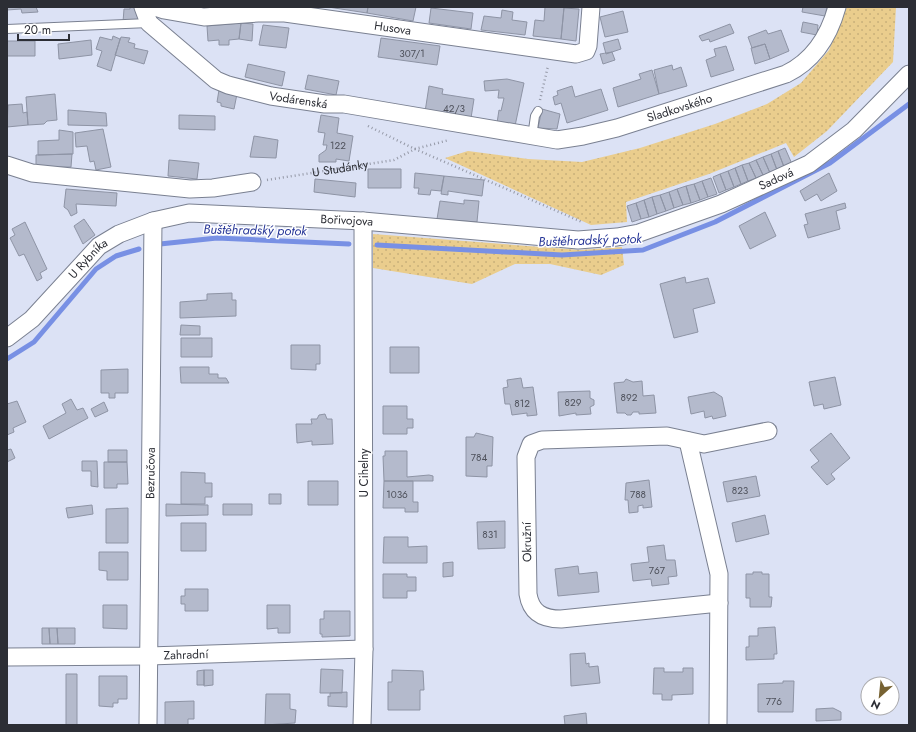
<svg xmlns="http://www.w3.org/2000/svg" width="916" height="732" font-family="Jost,sans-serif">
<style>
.grass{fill:url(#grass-dots)}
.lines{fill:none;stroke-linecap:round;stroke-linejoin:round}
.stream{stroke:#7890e4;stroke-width:5}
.building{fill:#b4bacc;stroke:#8e94a5}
.service-casing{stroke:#7a8091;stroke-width:10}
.minor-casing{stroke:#7a8091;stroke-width:19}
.path{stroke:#9498a6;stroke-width:2.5;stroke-dasharray:1 3;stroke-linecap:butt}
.service{stroke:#fff;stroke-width:8}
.minor{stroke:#fff;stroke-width:17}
.labels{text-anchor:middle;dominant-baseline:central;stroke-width:3;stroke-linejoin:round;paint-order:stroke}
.number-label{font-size:10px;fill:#4e515b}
.street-label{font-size:12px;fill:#2c2e35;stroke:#fff}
.water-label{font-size:13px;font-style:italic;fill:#283798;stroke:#fff}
</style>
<defs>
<pattern id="grass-dots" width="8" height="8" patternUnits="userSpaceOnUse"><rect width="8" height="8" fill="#eacd8d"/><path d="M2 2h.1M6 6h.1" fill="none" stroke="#c9b07a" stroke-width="1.8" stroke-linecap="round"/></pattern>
</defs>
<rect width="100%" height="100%" fill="#dce2f5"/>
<path class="grass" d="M847,7h49l-3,55 -66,69 -33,26 -8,-14 -77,31 -83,28 1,20 -36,3 -146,-67 23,-7 60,8 54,3 58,-14 75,-24 52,-20 34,-21 28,-33z
M373,234l207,16 42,-3 2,18 -23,10 -51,-11h-35l-43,20 -99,-16z"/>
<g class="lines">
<path class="stream" d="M160,244l57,-6 132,6
M377,245l185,10 81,-5 72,-28 115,-59 79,-59
M7,359l27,-17 62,-73 20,-13 23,-7"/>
</g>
<path class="building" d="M7,7h29l2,5 -16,1 -1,-4 -14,1z
M130,7h8l1,15h-16l1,-13h6z
M328,7h40l-1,6z
M368,7h48l-3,14 -46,-8z
M545,7h19l-3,32 -28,-3 2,-16 9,1z
M803,7h24l-2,9 -23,-4z
M431,8l42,5 -2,16 -42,-6z
M564,8l15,1 -3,32 -15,-2z
M502,10l11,2 -1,8 15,2 -2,13 -44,-5 3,-14 17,2z
M623,11l5,21 -23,5 -5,-20z
M803,22l15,3 -1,10 -16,-3z
M241,23l-2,16 -10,1v5h-10v-5l-11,1 -1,-15z
M241,23l12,1 -1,17 -13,-2z
M730,24l4,9 -24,9 -1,-3 -7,2 -3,-5z
M263,25l26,3 -3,20 -27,-3z
M766,30l2,4 13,-4 8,21 -19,8 -5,-15 -13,4 -4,-11z
M113,36l7,3 -9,32 -14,-5 5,-15 -6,-2 4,-12 12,3z
M121,37l9,1 -2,4 7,2 -1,4 14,3 -4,13 -29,-9z
M381,38l59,8 -3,19 -59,-8z
M618,39l3,10 -15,5 -3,-11z
M91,40l1,15 -33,4 -1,-15z
M7,41h28v15h-28z
M765,44l5,15 -15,5 -4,-16z
M726,46l8,24 -23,7 -5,-17 10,-4 -2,-7z
M612,52l3,8 -12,4 -3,-10z
M248,64l37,8 -3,14 -37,-9z
M672,65l1,5 8,-3 6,19 -28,8 -5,-24z
M652,70l7,24 -41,13 -5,-19 28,-9 -2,-5z
M308,75l31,6 -3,14 -31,-6z
M507,79l17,4 -9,43 -18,-3 2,-13 2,1 3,-13h-6l1,-8 -14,1 -1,-10z
M429,86l14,3 -1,5 32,5 -3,19 -46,-6z
M572,86l3,11 26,-8 7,21 -41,13 -6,-20 -6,2 -2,-8 5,-2 -1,-4z
M219,90l18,4 -3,15 -13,-3v-3l-4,-1z
M55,94l2,26 -10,1 -3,3 -16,1 -2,-28z
M22,104l1,9 4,-1 1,13 -21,2 1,-22z
M542,109l18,5 -3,15 -19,-1z
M68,110l38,3 1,13 -39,-1z
M179,115l36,1v14l-36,-1z
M321,115l18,3 -2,15 16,3 -4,25 -13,-2v3h-17v-7l7,-5 1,-5h-4l2,-12 -7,-1z
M103,129l8,38 -15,3 -2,-9 -4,1 -3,-16 -11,1 -1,-14z
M59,130l14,2v22l-35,1v-14l21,-1z
M254,136l24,4 -2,18 -26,-1z
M785,148l7,16 -8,3 -6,-16z
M778,151l6,16 -7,3 -6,-16z
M72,154l-1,13h-35v-12z
M771,154l6,16 -7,3 -7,-16z
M763,157l7,16 -7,2 -7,-15z
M169,160l30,3 -2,16 -29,-3z
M756,160l7,15 -7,3 -7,-15z
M749,163l7,15 -8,3 -6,-16z
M742,165l6,16 -7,3 -6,-16z
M735,168l6,16 -7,3 -6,-16z
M368,169h33v19h-33z
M728,171l6,16 -8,3 -6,-16z
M415,173l29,3 -3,15 -10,-1 -1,5 -12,-1 1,-6h-5z
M829,173l8,18 -16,10 -4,-7 -12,7 -5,-10z
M720,174l6,16 -7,3 -6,-16z
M444,176l40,4 -2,16 -34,-5v4l-7,-1z
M711,178l6,16 -9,3 -6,-16z
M315,179l41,4 -1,14 -41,-5z
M702,181l6,16 -8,3 -6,-16z
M694,184l6,16 -9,3 -5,-17z
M686,186l5,17 -8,2 -6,-16z
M66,189l51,4 -1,13 -40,-2 1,9 -6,3 -3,-6 -4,-3z
M677,189l6,16 -9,3 -5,-16z
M669,192l5,16 -8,3 -6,-16z
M660,195l6,16 -9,3 -5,-17z
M652,197l5,17 -8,3 -5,-17z
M464,200l15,1 -2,21 -40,-3 3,-18 24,3z
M644,200l5,17 -8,2 -5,-16z
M636,203l5,16 -9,3 -5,-16z
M845,203l1,5 -10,3 4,18 -32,9 -4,-13 4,-1 -3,-10z
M765,212l11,24 -26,13 -11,-23z
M84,219l11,16 -12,9 -9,-18z
M25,222l22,47 -7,4 2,5 -5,3 -13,-27 -5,2 -9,-18 5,-3 -3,-6z
M685,277l1,6 22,-5 7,25 -22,6 5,23 -24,6 -14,-54z
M232,293v7h4v16l-56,2v-16l27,-2v-6z
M181,325l19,1v9h-20z
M181,338h31v19h-31z
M291,345h29v19h-4v6l-25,-1z
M390,347h29v26h-29z
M180,367h29v7h9v4h8l3,5h-48z
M128,369v24h-13v5h-6v-5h-8v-23z
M835,377l6,28 -17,4 -1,-5 -9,2 -5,-24z
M521,378l2,10 10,-1 4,28 -10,1v-3l-15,2 -2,-11h-5l-2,-16 5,-1 -1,-7z
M626,379l7,3 9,-1 1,15 11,-1 2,18 -17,1v-2h-6l-2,3h-4l-2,-2h-8l-3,-30 10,-1z
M590,391v7l4,2v5l-4,2 1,7 -15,1v-2l-17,3 -1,-24z
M714,392l8,5 4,19 -13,3 -1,-3 -7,2 -1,-7 -13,3 -3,-17z
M71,399l6,11 6,-2 5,10 -39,21 -6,-13 23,-13 -4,-9z
M17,401l9,21 -13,6 1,4 -7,3v-31z
M104,402l4,9 -13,6 -4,-8z
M383,406h24v13h6v9h-6v6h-24z
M325,414l2,5h5l1,25 -21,1v-4l-15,2 -1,-19h16l-1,-5h6l2,-4z
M476,433l17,4 -1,29h-5v11l-21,-1v-39h8z
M831,433l19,25 -19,16 4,5 -8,6 -16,-18 8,-6 -9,-11z
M11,449l4,9 -8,4v-12z
M108,450h19v12h-19z
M385,451h22v26l22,-2 4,1v5h-49l-1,-25h2z
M82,461h15l1,26 -7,-1v-15h-9z
M104,462h23l1,22h-11v4h-13z
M181,472l24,1v10h7v14h-7v7h-24z
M756,476l4,20 -33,6 -4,-20z
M649,480l3,27 -9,1v-3l-5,1v6l-9,1 -1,-13h-3l1,-17z
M308,481h30v24h-30z
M384,481h29v21h5v10h-13v-4h-22z
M269,494h12v10h-12z
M166,504l42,1v10l-42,1z
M223,504h29v11h-29z
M92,505l1,9 -25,4 -2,-10z
M128,508v35h-22v-34z
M765,515l4,19 -33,8 -4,-19z
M505,521v27l-27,1 -1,-27z
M181,523h25v28h-25z
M384,537h24v10l19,-1v17h-44z
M664,545l2,15h9l2,16 -9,1 1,7 -17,2 -1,-7 -18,2 -2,-17 18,-2 -2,-15z
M99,552h29v28h-21v-9l-8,-1z
M453,562v14l-10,1v-14z
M578,566l1,8 18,-2 2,20 -41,4 -3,-27z
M753,572h9v2h7v23h3l-1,10h-21v-9h-4v-24h7z
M383,574h24v3h9v14h-9v7h-24z
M185,589h23v22h-23v-7h-4v-8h4z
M103,605h24v24l-24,-1z
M267,605h23v28h-12v-5l-11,1z
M324,611h26v25l-28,1v-3h-2v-15h4z
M775,627l2,27h-3v5l-28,1v-13h3v-11h9v-8z
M42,628h7l1,16h-8z
M49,628h8l1,16h-8z
M57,628h18v16h-17z
M585,653l1,11 3,-1v4l9,-1 2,17 -29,3 -1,-32z
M654,668h10v4h19v-4h10v26l-21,1v5h-10v-6h-9z
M321,669l22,1 -1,23h-22z
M204,670h9v15l-9,1z
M204,670v15h-7v-14z
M392,670l31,1 1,19h-4v20h-32v-28h4z
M66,674h11v51h-11z
M99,676h28v23h-9v4h-5v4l-14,-1z
M783,681h11l-1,31h-35v-28l25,-1z
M347,692v15l-19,-1v-10l2,1v-4z
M266,694h24v15l6,1 -1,13 -30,2z
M194,701v18h-6v6h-23v-23z
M833,708l8,4v8l-25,1v-12z
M586,713l1,12h-22l-1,-9z"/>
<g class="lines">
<g class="service-casing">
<path id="service" d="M7,29l142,-6
M532,137l3,-21 3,-5"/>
</g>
<g class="minor-casing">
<g id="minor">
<path id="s2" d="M143,7l6,16 67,57 12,5 43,11 54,8h19l213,36 26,-4 34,-8 169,-54c27,-13 43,-38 51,-67"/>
<path id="s3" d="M155,7l9,3 40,7 54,-4h27l291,41 10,-3 2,-5 3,-39"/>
<path d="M7,165l25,8 158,16 23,-1 39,-6"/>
<path id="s4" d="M7,338l25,-19 67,-73 20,-12 34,-13 36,-8 174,8 215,19 39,-3 22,-4 82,-29 88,-40 45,-34 55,-56"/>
<path d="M688,441l31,133 -1,151"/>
<path d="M719,603l-158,16c-18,0 -30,-6 -33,-25l-2,-137 5,-13 11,-4 125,-4 37,8 64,-13"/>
<path id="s5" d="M7,657l142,-1 215,-7"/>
<path id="s6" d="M148,725l5,-504"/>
<path d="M362,725l2,-76 -1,-428"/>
</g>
</g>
<g class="path">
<path d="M540,100l8,-34"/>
<path d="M368,126l47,23 167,73"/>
<path id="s1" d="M267,180l127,-20 21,-11 34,-9"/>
</g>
<use href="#service" class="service"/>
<use href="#minor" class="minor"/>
</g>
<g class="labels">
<g class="number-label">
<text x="412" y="53">307/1</text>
<text x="454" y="108">42/3</text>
<text x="338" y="145">122</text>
<text x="629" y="397">892</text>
<text x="573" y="402">829</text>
<text x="522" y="403">812</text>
<text x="479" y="457">784</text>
<text x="740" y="490">823</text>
<text x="397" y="494">1036</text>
<text x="638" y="494">788</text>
<text x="490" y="534">831</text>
<text x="657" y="570">767</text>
<text x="774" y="701">776</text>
</g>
<g class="street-label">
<text stroke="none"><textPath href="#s3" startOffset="240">Husova</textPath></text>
<text stroke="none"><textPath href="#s2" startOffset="190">Vodárenská</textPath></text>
<text stroke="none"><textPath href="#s2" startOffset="579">Sladkovského</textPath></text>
<text stroke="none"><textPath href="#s1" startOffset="74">U Studánky</textPath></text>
<text stroke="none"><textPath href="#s4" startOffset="826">Sadová</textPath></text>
<text stroke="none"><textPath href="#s4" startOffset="385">Bořivojova</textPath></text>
<text stroke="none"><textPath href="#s4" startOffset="114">U Rybníka</textPath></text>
<text stroke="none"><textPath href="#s6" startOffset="252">Bezručova</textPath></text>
<text transform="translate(364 473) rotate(-90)">U Cihelny</text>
<text transform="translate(527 542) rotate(-91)">Okružní</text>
<text stroke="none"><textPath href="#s5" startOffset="179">Zahradní</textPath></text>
</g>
<g class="water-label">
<text transform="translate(255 230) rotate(1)">Buštěhradský potok</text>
<text transform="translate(590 240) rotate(-2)">Buštěhradský potok</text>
</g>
</g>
<rect width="916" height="732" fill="none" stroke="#2c2e35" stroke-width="16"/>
<g transform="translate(880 696) rotate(207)"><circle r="19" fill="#ffffff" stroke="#ababae"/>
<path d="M0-3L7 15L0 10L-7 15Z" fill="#776232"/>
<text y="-6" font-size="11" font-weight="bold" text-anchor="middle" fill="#2c2e35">N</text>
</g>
<path d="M18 34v6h51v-6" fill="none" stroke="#2c2e35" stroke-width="2"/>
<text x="24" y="34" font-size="12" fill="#2c2e35" stroke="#ffffff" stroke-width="3" paint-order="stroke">20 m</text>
</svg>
